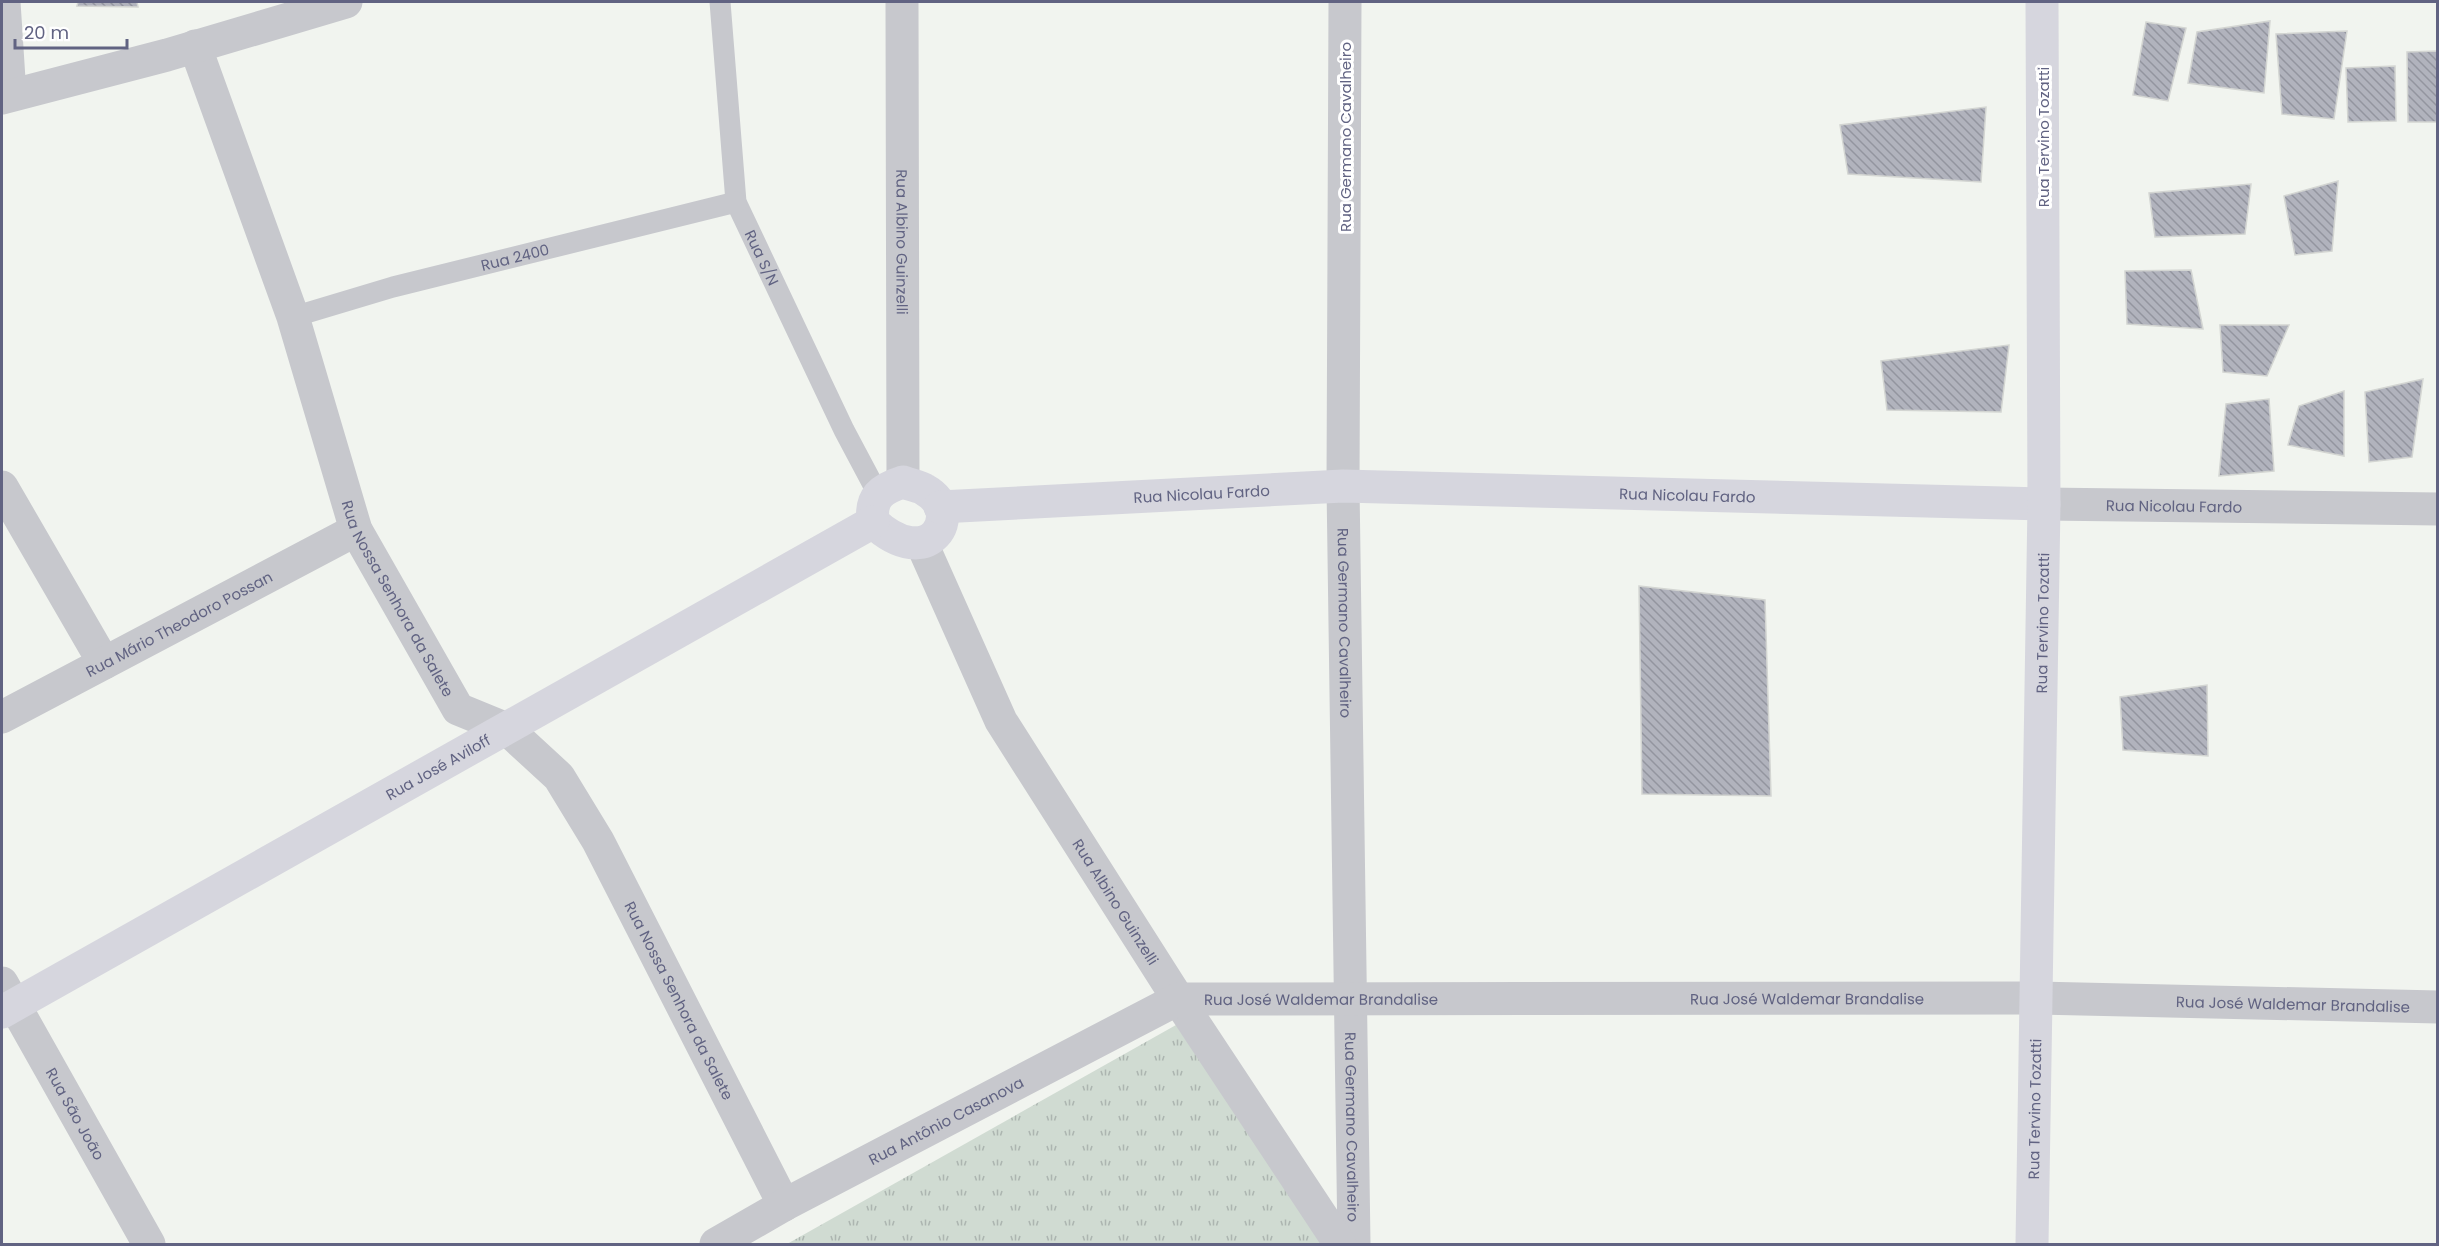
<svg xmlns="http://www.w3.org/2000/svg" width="2439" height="1246" font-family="Poppins,sans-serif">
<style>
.grass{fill:url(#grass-tufts)}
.building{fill:url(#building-back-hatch);stroke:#d3d5d2;stroke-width:1.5}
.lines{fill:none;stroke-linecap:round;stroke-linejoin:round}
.lane{stroke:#c7c8cd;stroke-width:21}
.street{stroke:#c7c8cd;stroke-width:33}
.secondary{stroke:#d6d6de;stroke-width:33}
.labels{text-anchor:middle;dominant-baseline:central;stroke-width:6;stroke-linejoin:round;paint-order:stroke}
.street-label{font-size:15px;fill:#616382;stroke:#fff}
</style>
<defs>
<pattern id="grass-tufts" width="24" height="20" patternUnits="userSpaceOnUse" patternTransform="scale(1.5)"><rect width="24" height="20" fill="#d0dbd2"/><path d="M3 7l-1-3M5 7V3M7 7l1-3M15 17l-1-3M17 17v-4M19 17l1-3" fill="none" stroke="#acb5b0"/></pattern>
<pattern id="building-back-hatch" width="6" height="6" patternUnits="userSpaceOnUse" patternTransform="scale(1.5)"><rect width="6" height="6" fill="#b1b3bd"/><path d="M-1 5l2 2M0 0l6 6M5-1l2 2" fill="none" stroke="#93959f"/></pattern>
</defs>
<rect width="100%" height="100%" fill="#f1f4ef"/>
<path class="grass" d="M1176,1025l148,219h-537z"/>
<path class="building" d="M78,2h59l1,5 -61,-1z
M2270,21l-6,72 -76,-10 9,-51z
M2146,22l40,6 -18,73 -35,-6z
M2347,31l-13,88 -52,-5 -6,-80z
M2438,51v71h-30l-1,-70z
M2395,66l1,55 -48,1 -2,-54z
M1986,107l-5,75 -133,-8 -8,-49z
M2338,181l-6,70 -37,4 -11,-59z
M2251,184l-6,50 -90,3 -6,-44z
M2191,270l12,59 -76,-5 -2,-53z
M2220,325h69l-22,51 -44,-4z
M2009,345l-8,67 -114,-2 -6,-49z
M2423,379l-11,78 -43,5 -4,-70z
M2344,391v65l-56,-11 11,-39z
M2269,399l5,72 -55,5 7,-72z
M1639,586l126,14 6,196 -129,-2z
M2207,685l1,71 -85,-6 -3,-53z"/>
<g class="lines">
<g class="lane">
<path id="s1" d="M720,2l16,200 108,228 34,64"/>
<path id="s2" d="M293,317l100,-30 343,-85"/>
</g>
<g class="street">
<path d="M4,2l6,93"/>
<path id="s3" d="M902,2l1,480"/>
<path id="s4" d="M1345,2l-2,484 11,758"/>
<path id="s5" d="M195,46l98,271 63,213 102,179 49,20 52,48 39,64 186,364"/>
<path d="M2,98l165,-43 179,-53"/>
<path d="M2,487l102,176"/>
<path id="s6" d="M2044,504l394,5"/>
<path id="s7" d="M922,544l79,177 177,278 162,245"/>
<path id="s8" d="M2,717l354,-187"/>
<path id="s9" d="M2,983l147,261"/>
<path id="s10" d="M716,1244l68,-39 394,-206 859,-1 401,9"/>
</g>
<g class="secondary">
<path d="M903,482c7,3 16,4 22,8 41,23 4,85 -52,32 -3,-25 8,-33 30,-40z"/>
<path id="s11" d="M940,507l403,-21 701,18"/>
<path id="s12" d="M2,1012l871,-490"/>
<path id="s13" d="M2032,1244l12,-740 -2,-502"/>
</g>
</g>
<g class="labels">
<g class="street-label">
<text transform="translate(1345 137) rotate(-90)">Rua Germano Cavalheiro</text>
<text transform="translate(2043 137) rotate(-90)">Rua Tervino Tozatti</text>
<text stroke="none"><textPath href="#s3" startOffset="240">Rua Albino Guinzelli</textPath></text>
<text stroke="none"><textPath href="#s2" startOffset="230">Rua 2400</textPath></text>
<text stroke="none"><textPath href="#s1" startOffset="262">Rua S/N</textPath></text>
<text stroke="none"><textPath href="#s11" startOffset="262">Rua Nicolau Fardo</textPath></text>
<text stroke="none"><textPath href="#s11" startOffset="748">Rua Nicolau Fardo</textPath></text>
<text stroke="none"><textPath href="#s6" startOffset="130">Rua Nicolau Fardo</textPath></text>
<text stroke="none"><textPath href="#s5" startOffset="590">Rua Nossa Senhora da Salete</textPath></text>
<text stroke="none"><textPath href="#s4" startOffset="621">Rua Germano Cavalheiro</textPath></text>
<text stroke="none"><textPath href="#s13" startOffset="621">Rua Tervino Tozatti</textPath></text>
<text stroke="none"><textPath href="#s8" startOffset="200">Rua Mário Theodoro Possan</textPath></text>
<text stroke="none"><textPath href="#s12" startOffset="500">Rua José Aviloff</textPath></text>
<text stroke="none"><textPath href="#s7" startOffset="408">Rua Albino Guinzelli</textPath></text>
<text stroke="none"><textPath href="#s10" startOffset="666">Rua José Waldemar Brandalise</textPath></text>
<text stroke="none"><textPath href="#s10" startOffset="1152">Rua José Waldemar Brandalise</textPath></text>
<text stroke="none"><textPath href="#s5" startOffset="1094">Rua Nossa Senhora da Salete</textPath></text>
<text stroke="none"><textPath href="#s10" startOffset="1638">Rua José Waldemar Brandalise</textPath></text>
<text stroke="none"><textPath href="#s13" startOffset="135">Rua Tervino Tozatti</textPath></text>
<text stroke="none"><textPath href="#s9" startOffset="150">Rua São João</textPath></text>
<text stroke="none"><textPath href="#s10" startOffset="261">Rua Antônio Casanova</textPath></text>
<text stroke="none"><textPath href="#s4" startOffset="1125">Rua Germano Cavalheiro</textPath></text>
</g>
</g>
<rect width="2439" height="1246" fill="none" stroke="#616382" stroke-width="6"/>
<path d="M15 39v9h112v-9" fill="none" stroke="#616382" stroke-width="3"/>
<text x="24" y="39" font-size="18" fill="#616382" stroke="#ffffff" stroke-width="4.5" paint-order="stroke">20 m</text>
</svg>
